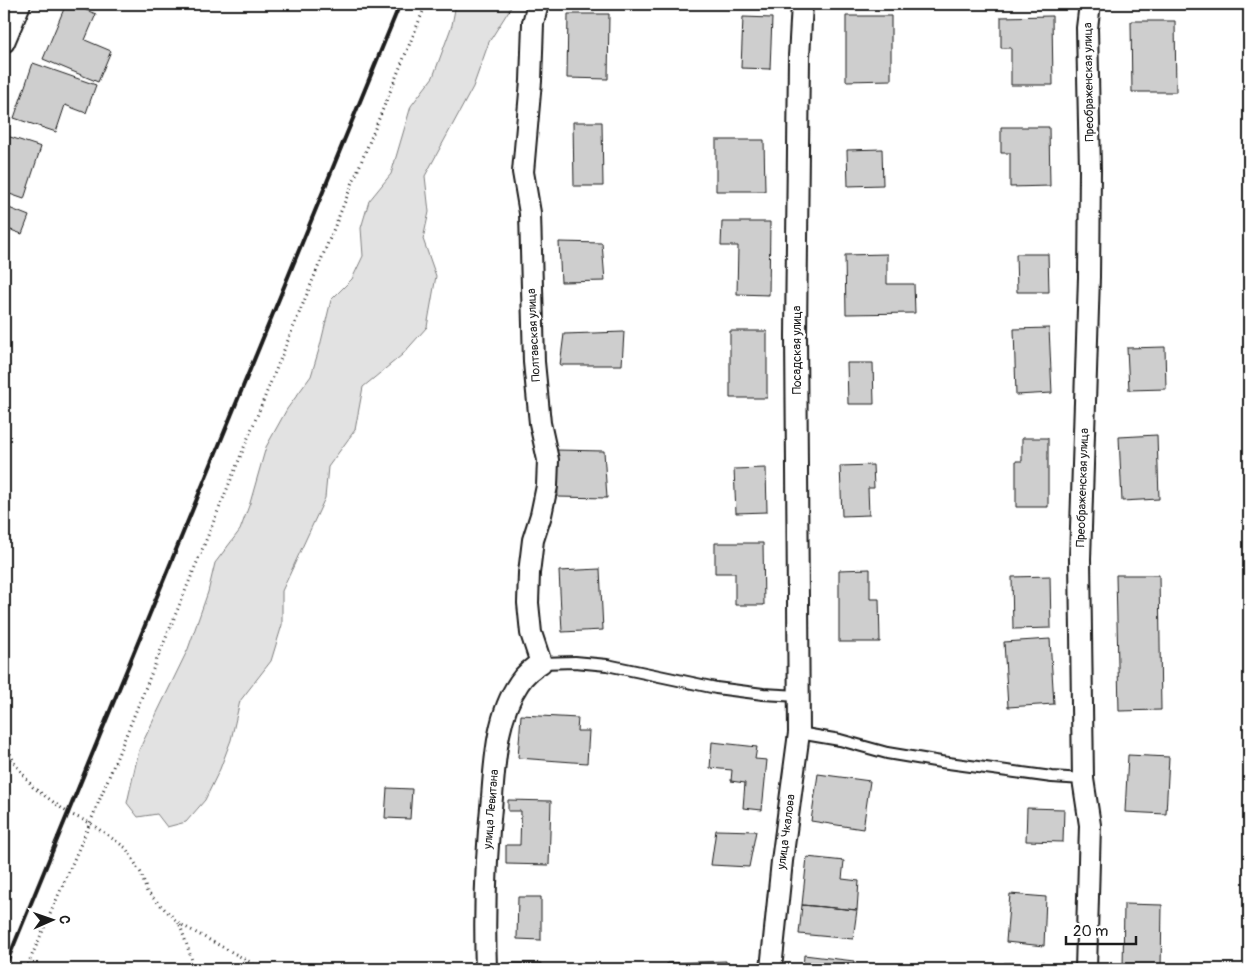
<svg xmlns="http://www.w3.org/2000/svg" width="1253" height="973" font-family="Pangolin,sans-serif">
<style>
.green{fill:#e2e2e2;stroke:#7f7f7f}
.building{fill:#cecece;stroke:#1c1c1c}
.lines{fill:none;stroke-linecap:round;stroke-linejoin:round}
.service-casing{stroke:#1c1c1c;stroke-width:14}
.minor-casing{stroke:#1c1c1c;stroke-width:24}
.path{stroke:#1c1c1c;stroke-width:3;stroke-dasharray:1 4;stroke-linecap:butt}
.service{stroke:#fff;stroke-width:10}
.minor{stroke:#fff;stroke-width:20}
.rail{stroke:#1c1c1c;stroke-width:4}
.labels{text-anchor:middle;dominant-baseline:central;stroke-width:5;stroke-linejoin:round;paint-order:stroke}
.street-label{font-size:12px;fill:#1c1c1c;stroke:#fff}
</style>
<rect width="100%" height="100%" fill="#fff"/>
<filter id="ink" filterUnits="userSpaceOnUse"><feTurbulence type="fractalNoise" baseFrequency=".02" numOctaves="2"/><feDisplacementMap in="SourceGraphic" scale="10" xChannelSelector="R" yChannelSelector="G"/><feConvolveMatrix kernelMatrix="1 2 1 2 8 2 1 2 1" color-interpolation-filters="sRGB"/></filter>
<g filter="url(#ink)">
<path class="green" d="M456,4h57l-24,38 -16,45 -48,89 4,36 -6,27 13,37 -9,51 -25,28 -39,32 -8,43 -27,37 -3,31 -43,93v34l-11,36 -31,40 -9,39 -11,29 -15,31 -19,22 -19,5 -10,-13 -19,3 -11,-14 12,-53 49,-101 20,-57 7,-29 25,-33 10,-27 16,-56 21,-38 24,-33 9,-30 11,-46 21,-21 11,-23 -2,-28 8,-27 22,-27 20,-68 22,-29 19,-52z"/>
<path class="building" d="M66,4h5l25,10 -11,26 26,11 -13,31 -55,-23z
M568,14h41l-1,65 -41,-1z
M846,16h45v64l-45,1z
M1052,16l1,69h-42v-37h-10v-31z
M743,17l29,1 -2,51 -29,-1z
M1131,21h44l1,71h-44z
M33,63l63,22 -10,28 -21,-8 -9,27 -42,-14z
M573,122h29l1,64h-29z
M1001,127h48l1,59 -40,1v-34h-9z
M4,135l37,12 -17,52 -20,-7z
M716,140h48l1,51h-49z
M882,149l1,36 -35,1 -1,-36z
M4,206l25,10 -7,18 -11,-4 -7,17z
M722,222h48l-1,73 -32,-1 1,-48h-17z
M559,242l43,1 3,38 -44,1z
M887,254v30h27l1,29 -69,1 -1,-59z
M1016,254h32l1,38h-32z
M1049,328l3,65 -36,2 -2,-66z
M730,331h37v67h-37z
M624,332l-2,33h-62l4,-31z
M1165,347l1,42 -37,1 -2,-42z
M847,363h26l1,41h-26z
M1157,435l2,64 -37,2 -3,-64z
M1022,438h26v69h-32v-46h6z
M556,450l48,1 3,47 -49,-1z
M873,465l1,23h-6l1,27 -27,1 -2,-50z
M766,468l1,44 -31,1 -2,-44z
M715,543h48l1,62h-29v-32h-20z
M600,569l3,61 -41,2 -3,-61z
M870,569v30h9l1,43h-41v-72z
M1116,575h43l2,135 -42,1z
M1050,576l1,52 -38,1 -1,-52z
M1050,639l4,65 -46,3 -4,-65z
M521,715l57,3 -1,13h12l-2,32 -69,-5z
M712,742l45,5 -2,12 12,1 -5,50 -19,-2 2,-25 -14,-2 1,-11 -22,-2z
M1128,755l41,2 -3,57 -41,-2z
M818,774l52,7 -7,48 -52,-8z
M387,788l25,1 -2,30 -25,-1z
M508,800l43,1 -2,64 -43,-1v-19h14l1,-34h-13z
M1027,808l37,1 -1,33 -37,-1z
M716,830l40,1 -7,36 -38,-2z
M807,857l37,4 -2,18 17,2 -2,29 -55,-5z
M1010,894l36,3 -2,49 -38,-4z
M518,897h23v43l-24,-1z
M1124,904l38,1 -1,64h-38z
M802,905l55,5 -4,29 -54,-5z
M804,955l50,6 -1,8h-50z
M726,961v8h-58l-1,-6z
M1044,962v7h-40v-6z
M510,963h31v6h-31z"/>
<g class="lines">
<g class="service-casing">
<path id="service" d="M541,663l34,-1 32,3 109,23 47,6 36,2
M799,733l41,7 47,13 54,9 111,15 31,2"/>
</g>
<g class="minor-casing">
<g id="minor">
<path d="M4,42l16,-38"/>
<path id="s1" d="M486,969c-2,-57 0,-115 6,-172 3,-37 5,-82 27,-114 6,-9 13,-15 22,-20l-10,-30 -3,-30 1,-30 4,-33 8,-25 6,-29 1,-26 -8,-37 -6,-61 -4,-149 -7,-41 8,-91 2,-58 5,-19"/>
<path id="s2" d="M771,969l11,-108 17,-128 -3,-398 3,-278 3,-53"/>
<path id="s3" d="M1086,969l4,-144 -7,-46 -3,-220 9,-282 1,-107 -3,-142 3,-24"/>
</g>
</g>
<path class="path" d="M4,740l11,24 18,23 35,26 22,10 36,25 15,25 6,19 33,32 83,45
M180,925l15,44
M26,969l64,-146 336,-819"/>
<use href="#service" class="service"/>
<use href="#minor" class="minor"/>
<path class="rail" d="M4,969l396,-965"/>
</g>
</g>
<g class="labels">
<g class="street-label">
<text transform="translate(1089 82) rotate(-91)">Преображенская улица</text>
<text transform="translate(534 335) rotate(-93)">Полтавская улица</text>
<text transform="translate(797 350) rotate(-90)">Посадская улица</text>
<text stroke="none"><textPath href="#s3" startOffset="482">Преображенская улица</textPath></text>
<text stroke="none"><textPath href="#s1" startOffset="160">улица Левитана</textPath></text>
<text stroke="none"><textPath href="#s2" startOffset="138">улица Чкалова</textPath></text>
</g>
</g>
<rect width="1253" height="973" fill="none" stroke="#fff" stroke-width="20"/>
<rect x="10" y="10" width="1233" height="953" fill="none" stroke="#1c1c1c" stroke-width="2" filter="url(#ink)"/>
<g transform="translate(52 920) rotate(88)" stroke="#ffffff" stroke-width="4" paint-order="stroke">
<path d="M0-4L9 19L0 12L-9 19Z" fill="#1c1c1c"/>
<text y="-8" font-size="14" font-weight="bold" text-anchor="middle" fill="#1c1c1c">С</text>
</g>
<path d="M1066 936v8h70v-8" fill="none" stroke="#1c1c1c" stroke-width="2.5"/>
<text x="1073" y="936" font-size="15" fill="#1c1c1c" stroke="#ffffff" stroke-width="4" paint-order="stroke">20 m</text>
</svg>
